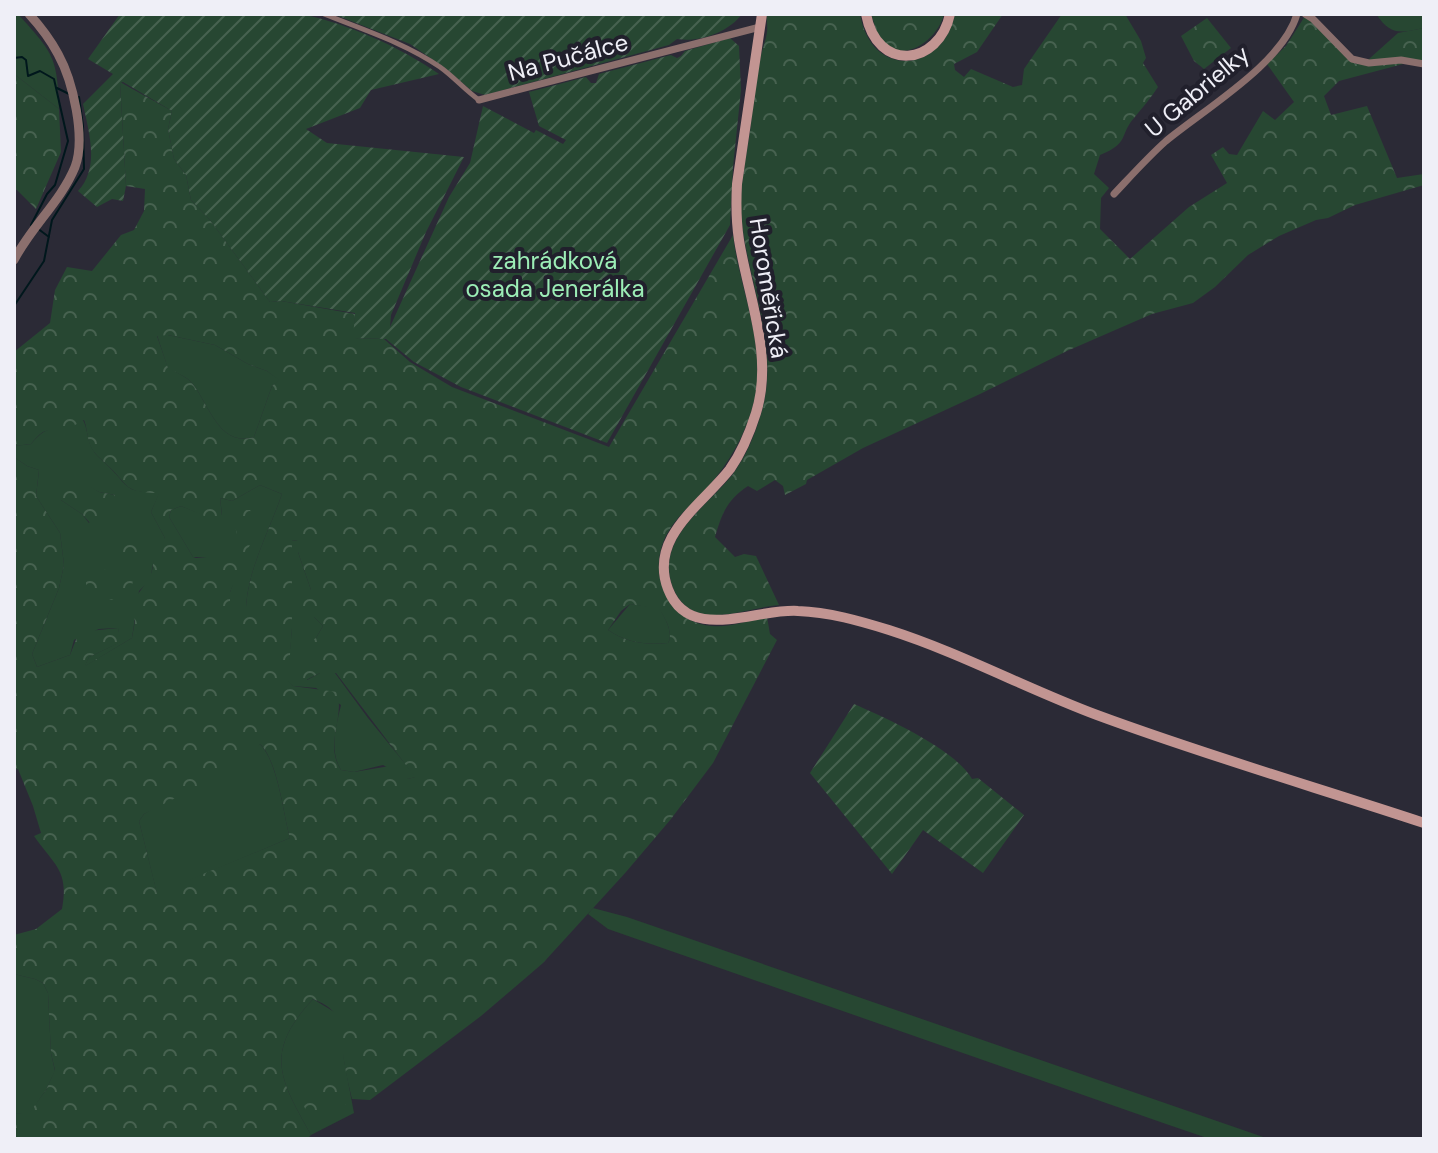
<svg xmlns="http://www.w3.org/2000/svg" width="1438" height="1153" font-family="'DM Sans',sans-serif">
<style>
.grass{fill:#274732;fill-rule:evenodd}
.forest{fill:url(#forest-crowns);fill-rule:evenodd}
.garden{fill:url(#garden-furrows)}
.lines{fill:none;stroke-linecap:round;stroke-linejoin:round}
.stream{stroke:#00171c;stroke-width:2}
.pedestrian{stroke:#8b6f6d;stroke-width:5}
.minor{stroke:#8b6f6d;stroke-width:7}
.tertiary{stroke:#8b6f6d;stroke-width:9}
.secondary{stroke:#c29592;stroke-width:10}
.labels{text-anchor:middle;dominant-baseline:central;stroke-width:8;stroke-linejoin:round;paint-order:stroke}
.street-label{font-size:24px;fill:#efeff7;stroke:#21202c}
.park-label{font-size:24px;fill:#9cedb6;stroke:#21202c}
</style>
<defs>
<pattern id="forest-crowns" width="20" height="18" patternUnits="userSpaceOnUse" patternTransform="scale(2)"><rect width="20" height="18" fill="#274732"/><path d="M2 6a3 3 0 1 1 6 0M12 15a3 3 0 1 1 6 0" fill="none" stroke="#476250"/></pattern>
<pattern id="garden-furrows" width="10" height="10" patternUnits="userSpaceOnUse" patternTransform="scale(2)"><rect width="10" height="10" fill="#274732"/><path d="M-1 1l2-2M0 10L10 0M9 11l2-2" fill="none" stroke="#476250"/></pattern>
</defs>
<rect width="100%" height="100%" fill="#2b2a36"/>
<path class="grass" d="M14,14h4c34,38 40,42 41,95l-45,-35z
M1376,14h48v14c-24,5 -33,8 -48,-14z
M157,335h11l47,10 33,19 19,7 13,9 -8,6 -18,51c-36,11 -46,-36 -63,-55 -6,-6 -16,-10 -23,-13z
M83,420c4,7 4,16 7,24 4,10 9,13 16,20 24,22 16,29 54,28l-9,20 14,26 -11,21 -4,21 -11,11 -7,47 -48,29 5,-10 31,-15 -2,-14 -19,1 -25,11 -4,15 -33,12 -5,-13 27,-66 5,-23 -4,-32 -24,-37 3,-26 -12,-4 -13,-9v-11l17,-2c19,-24 27,-10 52,-24zM88,486l11,6 16,3 -26,28 -7,-9 -21,-14z
M260,485l22,9c-13,38 -33,72 -36,113h-16v-15l8,-23v-35l-9,21 -4,2h-32l-24,-40 2,-7 10,-4 28,11 13,-2 -2,-17 12,3z
M291,540l7,1v11l13,38 3,27 9,9 -7,12 -9,42 13,-7h15l33,45 48,59 -8,2 -25,-14 -29,7 -13,-2c-12,-19 -5,-44 0,-65l-25,-17 -23,-2 -6,-5 5,-53z
M630,604l29,4c6,9 15,26 9,35 -22,2 -41,0 -60,-13z
M260,744c18,18 23,69 30,94l-133,56 -18,-73 5,-7z
M593,908l34,9 642,222h-59l-44,-15 -558,-195 -20,-15z
M14,974l21,5 8,4 5,10 3,60 4,18 -9,19 -16,23 -16,1z
M313,999l23,14 6,11 2,36 10,53 -43,22c-31,-56 -48,-82 2,-136z"/>
<path class="forest" d="M767,14h93c11,66 83,59 95,0h48l-26,38 -23,12 1,6 9,7 7,-8 42,18 9,-2 2,-16 38,-55h63l16,27 5,17 -3,5 15,24c-7,11 -16,21 -24,31 -15,17 -4,25 -34,37l-6,19 15,14 -8,10 -1,31 30,30 59,-52 38,-24 -16,-28 12,-8 6,7 8,1 26,-44 12,9 19,-18 -27,-38 19,-18 19,-30 51,48 13,-5 29,-26 26,-5v33l-21,3 -64,17 -15,15 7,19 36,-9 30,72 27,-4v11l-69,20 -27,13 -12,2 -37,16 -31,19 -33,32 -22,16 -41,11 -85,37 -87,43 -117,54 -56,32 -1,4 -21,11 -2,-9 -8,-6 -18,11 -9,-5c-21,14 -26,27 -33,51l20,20 9,-3 12,2 23,49c-37,3 -89,30 -107,-20 -16,-47 36,-79 61,-111 13,-18 22,-39 28,-60 21,-68 -16,-136 -20,-203 -1,-26 5,-53 9,-79 3,-25 6,-52 11,-77 2,-8 5,-15 6,-23 1,-7 -1,-11 0,-18z
M871,14h73c-6,26 -43,53 -64,25 -4,-7 -6,-17 -9,-25z
M1207,18l24,30 -27,21 -10,-8 -13,-25z
M14,74l45,35 2,43 -25,57 -22,-22z
M120,82l52,29 -4,18 6,30 12,16 5,25 19,20 60,82 11,-1 74,13 -1,24 30,1 26,23 42,25 157,60 124,-212c6,53 33,108 22,163 -8,34 -25,64 -48,90 -15,16 -34,31 -43,52 -16,38 6,83 48,86 18,2 38,-6 55,-9l3,17 7,6 -64,123 -42,56 -45,53 -83,91 -62,53 -111,84 -18,-1c-3,-12 -6,-25 -8,-38 -5,-31 4,-48 -31,-62 -50,54 -33,80 -2,136l-4,4h-293v-25l16,-2 16,-22 9,-20 -4,-17 -3,-60 -5,-10 -8,-4 -21,-5v-39l22,-6 26,-20c7,-39 -7,-43 -28,-73l7,-3 -8,-27 -15,-37 -4,1v-313l13,9 12,4 -3,26 24,37 4,32 -5,23 -27,66 5,13 33,-12 9,-23 39,-4 3,14 -32,15 -4,9 47,-28 3,-17 -4,-15c12,-24 28,-28 20,-59l14,-9 -14,-26 8,-19c-37,0 -29,-8 -53,-29 -7,-7 -12,-10 -16,-19 -3,-8 -3,-18 -6,-25 -6,3 -13,8 -19,9 -20,2 -20,-2 -34,15l-17,2v-94l36,-29 5,-33 12,-23 25,4 29,-36 13,-5 10,-19 1,-22 -19,-3zM168,335l47,10 33,19 19,7 12,9 -7,6 -18,51c-36,11 -46,-36 -63,-55 -6,-6 -16,-10 -23,-14l-11,-32zM260,485l22,9c-13,38 -33,72 -36,113h-16v-15l29,-69 -9,-13h-14l-4,5 5,19 -16,4 -6,8 13,9 -32,3 -3,-1 -24,-40 2,-7 10,-4 28,12 13,-2 -2,-18 12,3zM292,540l6,1v11l13,38 -13,9 2,16 14,2 9,9 -7,12 -14,8 -4,29 8,5 14,-7h16l79,104 -7,2 -12,-14 -42,7 -13,-2c-17,-26 4,-51 -4,-78l-44,-6 -5,-5 4,-53zM630,604l29,5c6,8 15,25 9,34 -22,2 -41,0 -60,-13l13,-19zM260,744c18,17 23,69 30,94l-133,55 -18,-72 5,-7 88,-45z
M73,475l26,17 16,3 -17,31 -8,-3 -8,-9 -21,-14 -2,-7 6,-12z
M130,527l15,24 -5,13 -22,-6 -10,-14z
M107,569l19,3 7,5 -1,13 -20,10 -26,-9v-14z
M338,1060l8,44 -14,8 -22,7 -9,-19 4,-5 12,-3 4,-29z"/>
<path class="garden" d="M120,14h182c49,11 96,32 137,60l-68,16 -11,18 -54,21 21,14 137,14 -38,75 -35,83 -1,12 59,-130 21,-34 13,-57 51,27 2,-3 27,14 3,-4 -27,-14 -10,-34 57,-15 5,6h5l3,-9 72,-19 6,3 4,-2 4,-5 45,-13 9,8 2,44 -8,77 -3,58 -123,218 -146,-56 -47,-25 -28,-23 -33,-1 2,-25 -74,-12 -11,1 -60,-82 -19,-20 -5,-25 -12,-16 -6,-30 4,-18 -49,-29 -3,1 6,103 -3,15 -11,-2 -15,8 -19,-16c22,-24 11,-58 5,-87l30,-30 -25,-15z
M333,14h409c-13,18 -43,29 -65,25l-8,6 -184,50 -13,-4 -27,-23 -35,-24z
M854,704c32,14 101,45 118,75l6,-1 46,37 -41,58 -60,-43 -31,44 -82,-101z"/>
<g class="lines">
<path class="stream" d="M14,58l8,-1 4,3 2,16 12,-5 14,8 14,62 -13,44 -8,9 -16,31
M57,88l12,6
M37,228l12,9
M14,306l30,-45 8,-41 32,-51 -1,-43 -4,-29"/>
<path class="pedestrian" d="M324,14c40,16 81,29 116,53 14,10 25,23 39,33"/>
<path class="minor" d="M1305,14l8,5 39,40 17,4 32,-3 23,4
M479,100l281,-73
M1114,194c17,-18 34,-37 52,-53 40,-33 117,-78 131,-127"/>
<path class="tertiary" d="M14,260c17,-33 47,-59 61,-93 11,-29 -2,-86 -17,-113 -8,-15 -18,-28 -29,-40"/>
<path class="secondary" d="M762,14l-25,170c-1,19 -1,37 2,56 9,57 35,115 17,173 -6,19 -14,39 -26,56 -27,35 -82,68 -62,120 21,55 87,19 130,22 31,1 62,10 91,19 72,23 138,59 208,85 108,40 218,72 327,108
M866,14c11,59 73,52 84,0"/>
</g>
<g class="labels">
<g class="street-label">
<text transform="translate(568 57) rotate(-15)">Na Pučálce</text>
<text transform="translate(1197 91) rotate(-40)">U Gabrielky</text>
<text transform="translate(769 288) rotate(81)">Horoměřická</text>
</g>
<g class="park-label">
<text x="555" y="260">zahrádková<tspan x="555" dy="28">osada Jenerálka</tspan></text>
</g>
</g>
<rect width="1438" height="1153" fill="none" stroke="#efeff7" stroke-width="32"/>
</svg>
